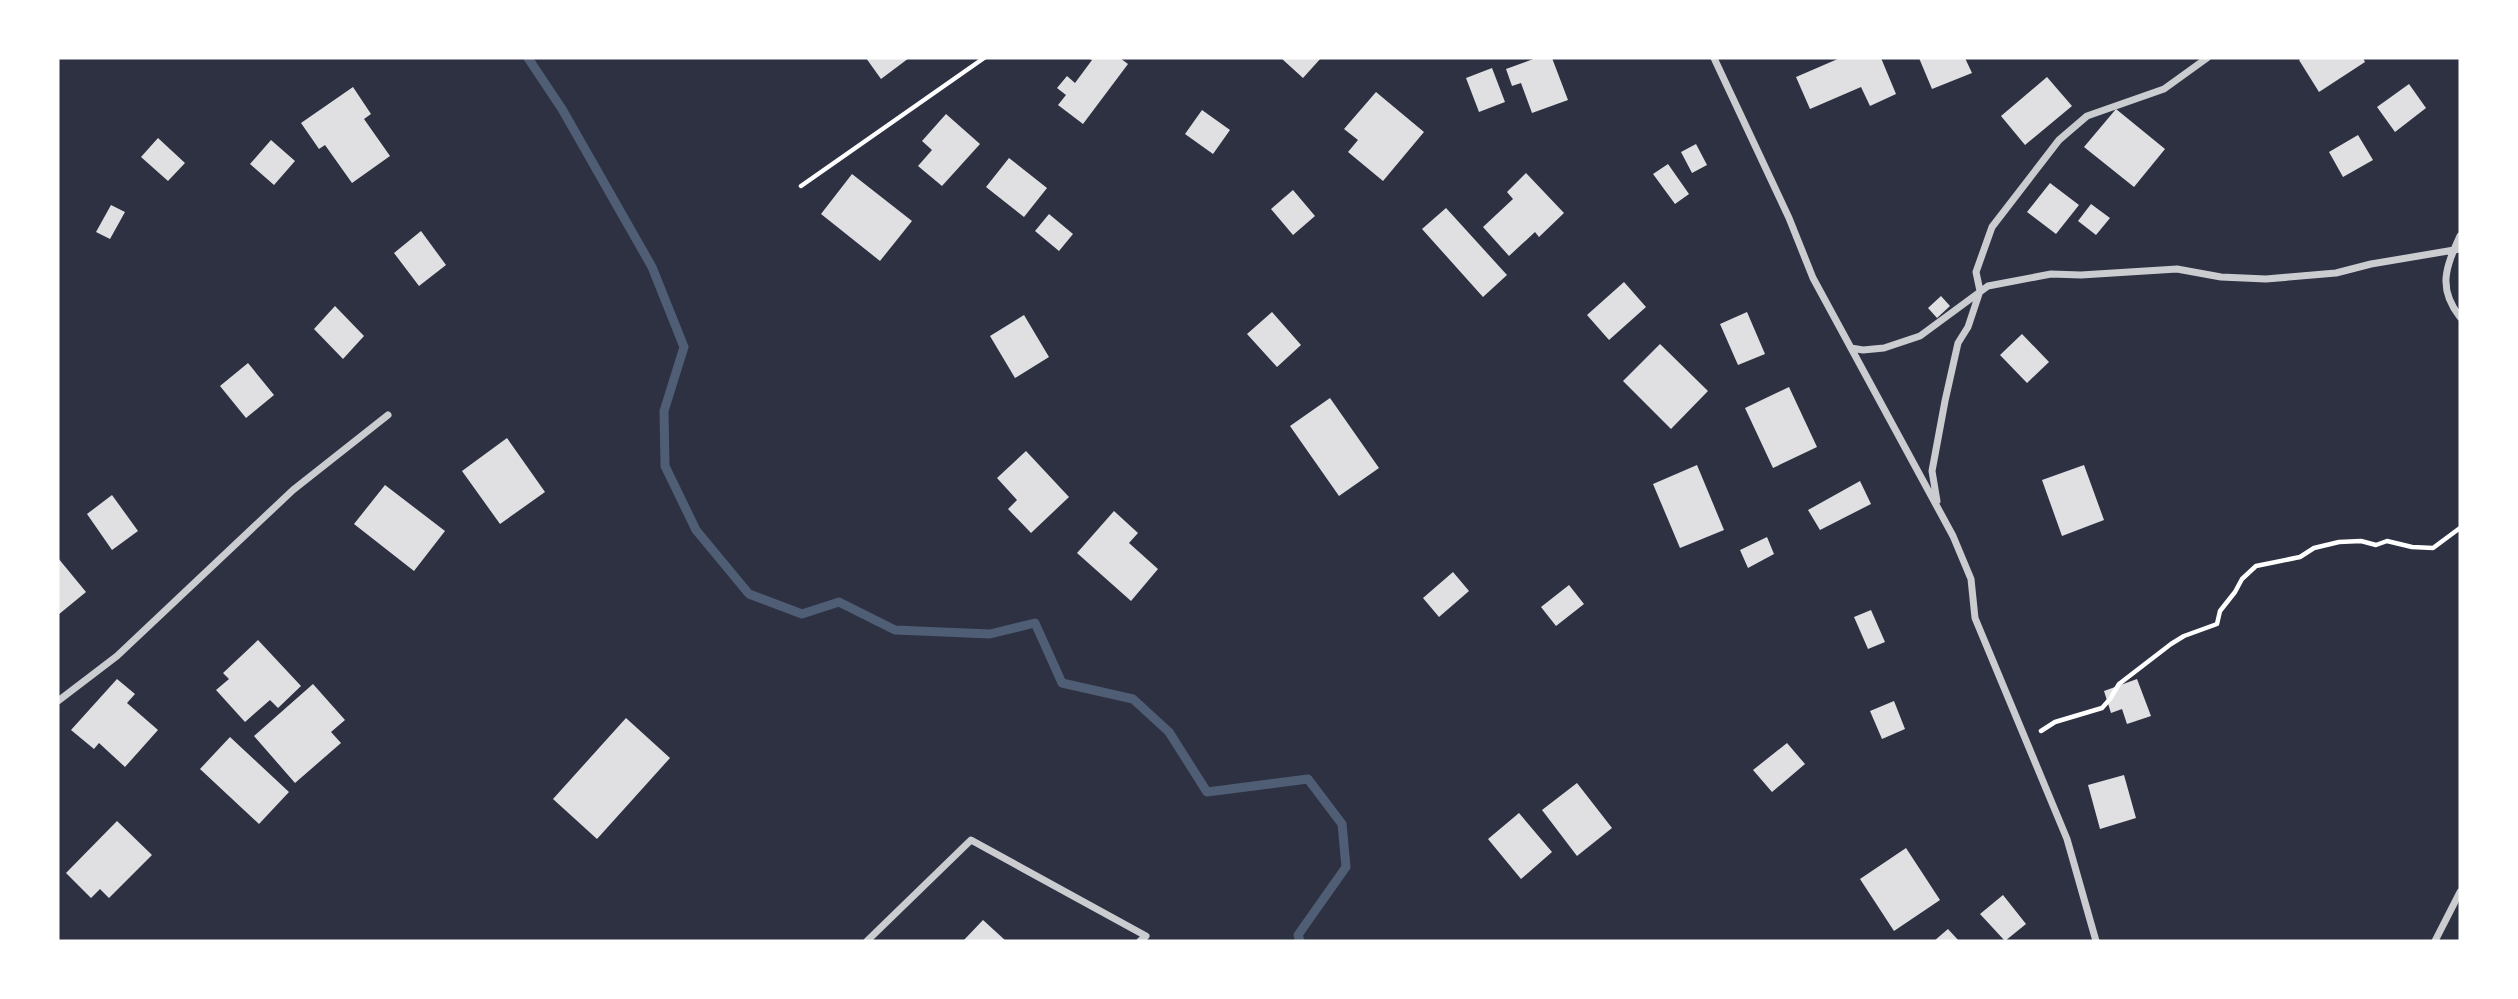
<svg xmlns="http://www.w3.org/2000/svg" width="2518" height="999" font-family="Lato,sans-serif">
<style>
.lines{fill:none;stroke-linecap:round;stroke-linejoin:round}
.stream{stroke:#4f5d75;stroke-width:9}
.building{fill:#e0e0e3}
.path{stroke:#fff;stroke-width:4.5}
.minor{stroke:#caccd0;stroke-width:7}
</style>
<rect width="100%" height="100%" fill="#2d3142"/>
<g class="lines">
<path class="stream" d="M528,58l34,51 90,158 32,80 -20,64 1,55 31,64 53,64 53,20 37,-12 56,28 95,4 45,-11 27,60 71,16 36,33 38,60 101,-13 34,45 4,43 -48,68 2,6"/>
</g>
<path class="building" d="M866,58h43l-28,21z
M1088,58h32l8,6 -45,60 -25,-19 8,-10 -9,-7 10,-12 8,7 17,-23z
M1281,58h40l-18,20z
M1536,58h16l16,42 -36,13 -11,-30 -9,3 -6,-17z
M1840,58h41l15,36 -26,12 -9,-19 -51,22 -14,-32z
M1919,58h46l7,15 -40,16z
M2302,58h61l2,4 -46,30 -20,-32z
M1492,68l13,34 -26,10 -13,-34z
M2047,77l25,29 -47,39 -24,-29z
M2409,84l17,24 -31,24 -18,-25z
M353,87l18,27 -7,5 26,37 -38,27 -27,-38 -6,4 -18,-26z
M1376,92l48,40 -41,49 -35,-29 10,-12 -14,-11z
M2116,109l49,40 -31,38 -50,-40z
M1202,110l28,20 -17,24 -28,-20z
M946,114l34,30 -38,42 -24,-20 14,-16 -10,-9z
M2358,135l15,25 -30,17 -14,-25z
M158,138l27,25 -17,18 -27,-24z
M271,140l24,21 -21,24 -24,-21z
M1696,144l11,21 -15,8 -11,-21z
M1009,158l38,30 -23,29 -38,-30z
M1668,164l21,30 -14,10 -22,-30z
M1526,173l38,40 -25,24 -4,-5 -26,24 -26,-29 30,-28 -6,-7z
M852,174l60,47 -32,40 -59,-47z
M2050,183l29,22 -23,29 -29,-22z
M1293,190l22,26 -22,19 -22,-26z
M2091,204l19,14 -14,17 -18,-14z
M111,205l14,7 -15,27 -14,-7z
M1446,208l61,67 -24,22 -61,-68z
M1049,214l24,20 -14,17 -24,-20z
M421,231l25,34 -27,21 -25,-33z
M1624,282l22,25 -37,33 -22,-25z
M1941,296l9,10 -13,12 -9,-10z
M335,306l29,30 -21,23 -29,-30z
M1272,312l29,33 -24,22 -30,-33z
M1747,312l18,42 -27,11 -18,-41z
M1024,315l25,42 -34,21 -25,-42z
M2022,334l27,28 -22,21 -27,-28z
M1660,344l48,47 -37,38 -48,-48z
M248,363l26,32 -28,23 -26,-32z
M1789,387l28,60 -44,21 -28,-60z
M1330,398l49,70 -40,28 -49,-70z
M507,438l38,54 -45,32 -38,-53z
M1026,451l43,46 -38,36 -23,-24 9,-9 -20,-22z
M1697,465l27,65 -44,18 -27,-64z
M2084,465l20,55 -42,16 -20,-56z
M1860,481l11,23 -51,26 -12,-20z
M385,485l60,46 -31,40 -60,-47z
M112,495l26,36 -26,19 -25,-36z
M1114,511l24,22 -9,10 29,26 -27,32 -54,-48z
M1767,537l7,17 -26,14 -8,-18z
M58,558l28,34 -28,23z
M1453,572l16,19 -30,26 -16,-19z
M1569,585l15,19 -28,22 -15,-19z
M1871,610l14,32 -17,7 -14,-32z
M258,640l43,46 -23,22 -8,-8 -25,22 -29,-32 13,-11 -6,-6z
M117,679l18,15 -8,9 31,27 -33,37 -26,-24 -5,6 -23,-19z
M2137,679l14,37 -24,8 -5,-15 -11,4 -7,-22z
M313,684l32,36 -14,12 10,11 -46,40 -41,-47z
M1894,701l11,28 -23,10 -12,-28z
M626,718l44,40 -73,81 -44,-40z
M230,737l59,55 -30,32 -59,-55z
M1787,743l18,21 -33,28 -19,-22z
M2124,775l12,43 -36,11 -12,-44z
M1577,783l35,45 -35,28 -35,-46z
M1519,813l33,39 -31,27 -33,-40z
M117,821l35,34 -43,43 -9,-9 -9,9 -25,-25z
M1906,848l34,52 -46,31 -34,-52z
M2003,895l23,29 -21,17 -25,-27z
M983,920l23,21h-43z
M1948,929l11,12h-25z"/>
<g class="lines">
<path class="path" d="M801,186l183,-128
M2041,731l14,-9 47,-14 8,-9 9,-15 52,-40 13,-8 33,-12 3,-13 15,-19 7,-13 14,-13 44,-9 14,-9 25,-6 22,-1 15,4 11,-4 25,6 21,1 27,-20"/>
<path class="minor" d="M1714,58l75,160 24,60 140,258 18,43 4,39 92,221 29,102
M2460,236c-14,31 -23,52 0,81
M1851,348l12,2 21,-2 36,-12 68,-50 63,-12 30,1 96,-6 44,8 45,2 70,-6 35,-9 89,-15
M1937,501l-5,-30 13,-70 13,-58 10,-16 12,-36 -4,-19 16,-45 67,-87 28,-24 77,-27 43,-31
M58,701l59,-45 176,-166 95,-75
M867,941l104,-101 175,96 -6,5
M2435,941l25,-49"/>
</g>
<rect width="2518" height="999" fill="none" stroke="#ffffff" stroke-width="119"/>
</svg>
